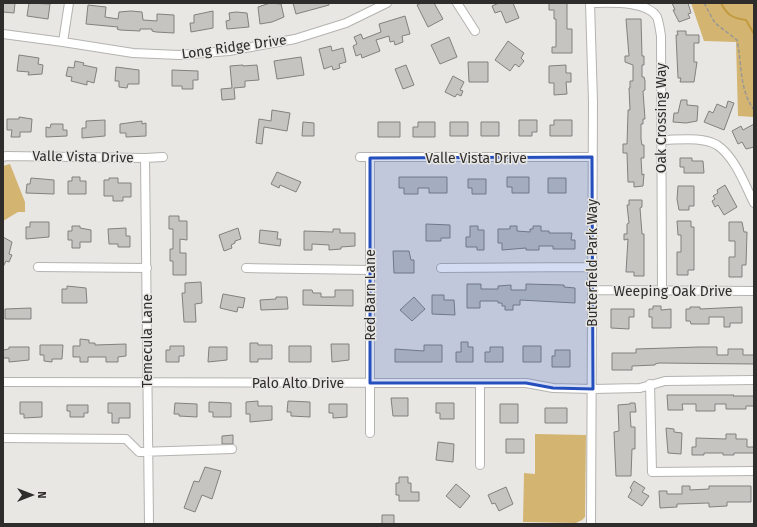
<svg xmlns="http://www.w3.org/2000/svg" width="757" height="527" font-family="'Fira Sans',sans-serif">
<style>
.green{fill:#d3b471}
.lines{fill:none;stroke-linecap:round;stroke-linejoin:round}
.stream{stroke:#c29b40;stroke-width:2}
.building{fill:#c5c4c1;stroke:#82817e}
.minor-casing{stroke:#b4b3b0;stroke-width:10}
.path{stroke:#999895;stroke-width:1.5;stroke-dasharray:4 2;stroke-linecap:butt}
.minor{stroke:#fff;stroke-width:8}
.marked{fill:#254fbd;fill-opacity:0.2;stroke:#254fbd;stroke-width:3;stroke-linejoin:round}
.labels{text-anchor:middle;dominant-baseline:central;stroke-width:3;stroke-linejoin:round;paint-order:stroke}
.street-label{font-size:14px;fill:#2e2d2c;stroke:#e9e7e4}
</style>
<rect width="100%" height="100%" fill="#e9e7e4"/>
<path class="green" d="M691,3h63v114l-16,-1 -2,-74 -32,-1z
M10,164l15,38v10h-7l-15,9v-55z
M535,434l51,1 -1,82 -3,3 -6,3 -53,-1 1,-49 11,1z"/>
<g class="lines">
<path class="stream" d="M721,3c6,12 11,15 25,17l8,14"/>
</g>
<path class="building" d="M3,3h12l-1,10 -11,-1z
M29,3l21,1 -2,15 -21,-3z
M270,3l11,1 3,13 -12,5 -12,2 -2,-17z
M293,3h36v2l-33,9z
M421,3h13l9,16 -15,8 -11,-22z
M499,3h14l6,15 -13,5 -5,-12 -6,2 -3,-7z
M549,3h18v26h5v24h-20v-6h4v-28h-2v-9h-5z
M672,3h16l3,10 -3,1 2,4 -11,4 -6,-12h2z
M88,5l18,2 -1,10 13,2 1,-7 12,-1 11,1 1,8 14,1v-7l17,1v18l-18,-1 -4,-1v-2h-12v2l-20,-1 -3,-1 1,-2 -32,-3z
M213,11v17l-22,4 -1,-9h4v-8z
M236,12l11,1 2,14 -22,2 -1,-8 4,-1 -1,-7z
M405,16l5,18 -8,2 1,6 -8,3 -1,-4 -4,1 -1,-6 -13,4 4,11 -18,7 -1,-4 -5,2 -3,-10 4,-2 -3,-7 7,-3 2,5 18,-7 -2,-8z
M626,19h15l1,37h2v9h-2v12h2l1,4v9l-2,1 2,28h-2v5h-2v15l1,6h2v13h-3l1,17 2,-1 -1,12 -9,1v-5h-6l-1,-29h-4v-9h4l1,-31v-3h2l-1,-22h1v-7h3v-16l-8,-3v-6h4z
M677,31h9v4h13v8h-5v19h3l-3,20h-14l1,-4h-3l-2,-43h2z
M449,37l8,20 -17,7 -9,-19z
M508,41l16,12 -3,5 3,3 -5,6 -4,-3 -5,7 -15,-11z
M331,46l1,5 11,-3 3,14 -7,2 1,4 -7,2 -1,-4 -8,3 -5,-20z
M19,55l20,3 -1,6 5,1 -1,9 -14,1 1,-3 -12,-1z
M301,57l3,18 -27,4 -3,-18z
M75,61l9,2 -1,2 14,3 -3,15 -7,-2v4l-16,-4 1,-4 -6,-1 2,-9 6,1z
M468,62h20v20h-19z
M243,65v1l14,-1 2,15 -14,1v6l-11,1 1,11 -13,1 -1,-11 11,-1 -2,-22z
M406,65l8,20 -11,4 -8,-20z
M566,65v8h5v9h-5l1,12 -13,1v-12h-5v-17z
M116,67l23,3v14h-11l-1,4 -8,-1v-6h-4z
M172,70l26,1v9h-5v9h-11v-3h-10z
M453,76l11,6 -4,8 3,1 -2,5 -4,-2 -2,3 -10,-5z
M681,100h6v5l11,1 -1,15 -11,2 -13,-1 1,-9h4z
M728,101l6,2 -10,27 -20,-8 5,-11 4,2 4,-9 9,4z
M272,110l18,3 -3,18 -23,-4 -2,17 -6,-1 3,-24 12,2z
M19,117l13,2 -1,13h-11v5h-9l1,-7h-5v-11h12z
M105,120v16l-23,2v-10h4v-7z
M519,120h18v12h-5v4h-13z
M554,120h18v16h-22v-11h4z
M142,121v3l4,-1v13l-20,1v-4h-6v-9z
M303,122l11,1v13h-12z
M378,122h22v15h-22z
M418,122h17v15h-22v-10h5z
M450,122h18v14h-18z
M481,122h18v14h-18z
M51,124h12v6h4v6l-21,1v-10l4,1z
M754,124v23l-8,2 -4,-7 -4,2 -6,-13 9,-5 2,4z
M680,158h12v3h11l1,12h-20v-6h-4z
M277,172l24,10 -5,10 -16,-7 -1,3 -8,-4z
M72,177h8v4h6v13h-18v-13h4z
M399,177h48v16h-18v-5h-11v6h-14v-6h-5z
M507,177h22v16h-17v-6h-5z
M31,178l23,2v14l-28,-1 1,-9h3z
M109,178h9v5h13v14h-8v4h-10v-5h-9v-16h5z
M548,178h18v15h-18z
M468,179h18v15h-14v-6h-4z
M725,185l12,22 -13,8 -6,-10 -3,2 -3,-6 3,-2 -2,-3 5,-3 -1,-3z
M678,186h16v20h-5v4h-10l-2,-11z
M629,200h13v7l-2,1 2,26h2v42h-10v-4h-8l2,-33 -4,1v-6h3v-10l2,-1 -2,-18h2z
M169,216h10v5h8v19l-7,-1v14h6v22h-13v-14h-3v-12h3v-20h-4z
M677,221h14v6h3v43h-6v5h-11v-23h4v-17h-3z
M30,222h19v15l-23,2v-12h4z
M729,222h13l2,10h3l-1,33h-4v12h-13v-20h6v-16h-6z
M426,224l24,1v13h-9v3h-15z
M72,226h8v2l11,2v12h-11v6h-8v-8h-4v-9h4z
M470,226h8v4h6v20h-7v-3h-11v-10h4z
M510,226h7v5l13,1v-3h3v-3h8v5h8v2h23l-1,7h4v9h-22v-3h-14v4h-13v-2l-24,2v-7h-4v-14h12z
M126,228v8h4v11h-12v-3h-9l-1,-15z
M238,228l3,11 -6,2v2l-4,2 1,3 -8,3 -5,-16z
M333,229h7v4h15v13l-14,1v2l-12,1v-5l-17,-1v6h-8v-19l29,1z
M260,230l18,2 -1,7h4l-1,7 -21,-3z
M3,237l9,5 -3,12 3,1 -3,7 -3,-1 -3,6z
M393,251h16l2,9h3v13h-20z
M201,282l1,21 -7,1 1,18h-12l-2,-29h3v-10z
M467,284h14v5h17v-3l13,-1v5h15v-6l38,1v2l11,1v15l-55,-3v5h-7v5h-8v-4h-3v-3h-4v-2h-18v7h-13z
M67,286l19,2 1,15h-25v-14h5z
M303,290h9l1,3h8v4h14v-7h18v16l-50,-1z
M223,294l22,4 -2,10 -5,-1 -1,5 -17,-4z
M432,295h12v5h10l1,15 -23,-1z
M276,297h11l1,12 -27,1 -1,-10 16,-1z
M414,297l11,12 -13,12 -12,-11z
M653,306h8v4l10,-1v19h-19v-11h-3v-8h4z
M690,307h10v2l42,-2v16h-12v4h-6v-10h-15v7h-18l-1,-3h-4v-12h4z
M31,308v11h-26v-10z
M611,309h23v8h-5v12l-18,-1z
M80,339l9,1v3h6v2l31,-1v12l-8,1v5h-12v-5h-18v5h-8v-5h-7v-11h7z
M461,342h7v5h5v15h-17v-10h5z
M250,343h8v2h14v14h-14v3h-8z
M331,344h18v16l-17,2z
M40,345h23l-1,14h-10v3l-8,-1v-6h-4z
M424,345h18v17h-47v-13l29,2z
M170,346h14v10h-5v6h-13v-12h4z
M289,346h22v16h-22z
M523,346h18v16h-18z
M9,347h20v13l-20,2v-4h-6v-8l6,-1z
M209,347h18v13l-19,2z
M490,347h13v15h-18v-10h5z
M699,347h18v8h11v-6h15v6h11v9l-95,-1 -4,1v1l-23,1v4h-20v-17h24v-4z
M555,350h15v17h-18v-11h3z
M667,395h67l-1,1h21v10h-8v3h-20v-5h-11v7h-19v-7h-14l1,6h-15z
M391,398h17v18h-15z
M258,401v5h14v14l-22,2v-8h-4v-12z
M288,401l22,1v15l-19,-1v-4h-4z
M20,402h22v15l-18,1v-4h-4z
M209,402l22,1v14h-18v-5h-4z
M108,403h22v15h-11v5h-7v-10h-4z
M175,403l22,1v13l-18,-1v-2h-5z
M436,403h18v16h-14v-6h-4z
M630,403h5l1,9h-6l1,15h4v22h-3l-1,27h-15l-2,-44 5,-1 -1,-26 12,-1z
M329,404h18v13l-14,1v-5h-4z
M500,404h18v19h-18z
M67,405h21v8h-4v4h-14v-6h-3z
M545,408h22v15h-22z
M666,428l8,1v3l8,1 -1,21 -13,-1z
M726,434h10v5h11v8h7v6h-20v2h-11v-2h-19v2h-12v-8h4v-9l30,1z
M233,435v9h-11v-8z
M506,439h18v14h-18z
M438,442l16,2 -1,18 -17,-2z
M205,467l16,4 -9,28 -10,-4 -7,17 -11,-4 10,-27 5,1z
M399,477h9v6h3v9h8v9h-20v-6h-3v-12h3z
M634,481l11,7 -3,4 7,4 -7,10 -14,-9 4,-7 -2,-2z
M456,484l14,12 -10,12 -14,-12z
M682,486h8v4l19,-1v-3h42v16h-24v4l-18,1v-4l-32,1v3l-17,1 -1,-17h8v3h15z
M506,487l7,17 -14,7 -4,-8 -3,1 -4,-9z
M382,515h12v9h-12z"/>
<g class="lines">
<g class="minor-casing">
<path id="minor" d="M457,3l18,28
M590,3l3,99 -2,422
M591,3c18,0 56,-3 66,14 2,5 3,13 4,19l1,255
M3,34l60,8 70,11 46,2 50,-4 66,-12 51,-16 41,-20
M63,42l6,-39
M661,140c17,0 41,-4 56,5 18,12 28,40 37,58
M3,157l3,-1 139,2 18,-1
M360,157h232
M145,158l4,366
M370,158v275
M38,267l109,1
M246,268l124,2
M441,268l152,-1
M593,290l161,1
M3,382l477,1h46l27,5 40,1 47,-1 25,-7 89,-1
M480,383v82
M650,384l2,88 102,-1
M3,438l123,1 13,13 93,-3"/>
</g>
<path class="path" d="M704,3l11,20 22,17c5,24 2,49 17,70"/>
<use href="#minor" class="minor"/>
</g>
<path class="marked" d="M592,157l1,232 -40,-1 -27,-5h-156v-225z"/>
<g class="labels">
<g class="street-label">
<text transform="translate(234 47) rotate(-8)">Long Ridge Drive</text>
<text transform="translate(661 118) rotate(-90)">Oak Crossing Way</text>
<text transform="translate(83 157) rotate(1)">Valle Vista Drive</text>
<text x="476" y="158">Valle Vista Drive</text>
<text transform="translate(592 263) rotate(-90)">Butterfield Park Way</text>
<text x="673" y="291">Weeping Oak Drive</text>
<text transform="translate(370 295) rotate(-90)">Red Barn Lane</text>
<text transform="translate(147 341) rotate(-90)">Temecula Lane</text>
<text x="298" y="383">Palo Alto Drive</text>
</g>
</g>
<rect width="757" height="527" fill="none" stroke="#2e2d2c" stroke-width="8"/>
<g transform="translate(32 495) rotate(90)" stroke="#e9e7e4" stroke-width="3" paint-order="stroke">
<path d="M0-3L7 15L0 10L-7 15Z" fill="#2e2d2c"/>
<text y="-6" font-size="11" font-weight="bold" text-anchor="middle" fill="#2e2d2c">N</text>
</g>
</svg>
